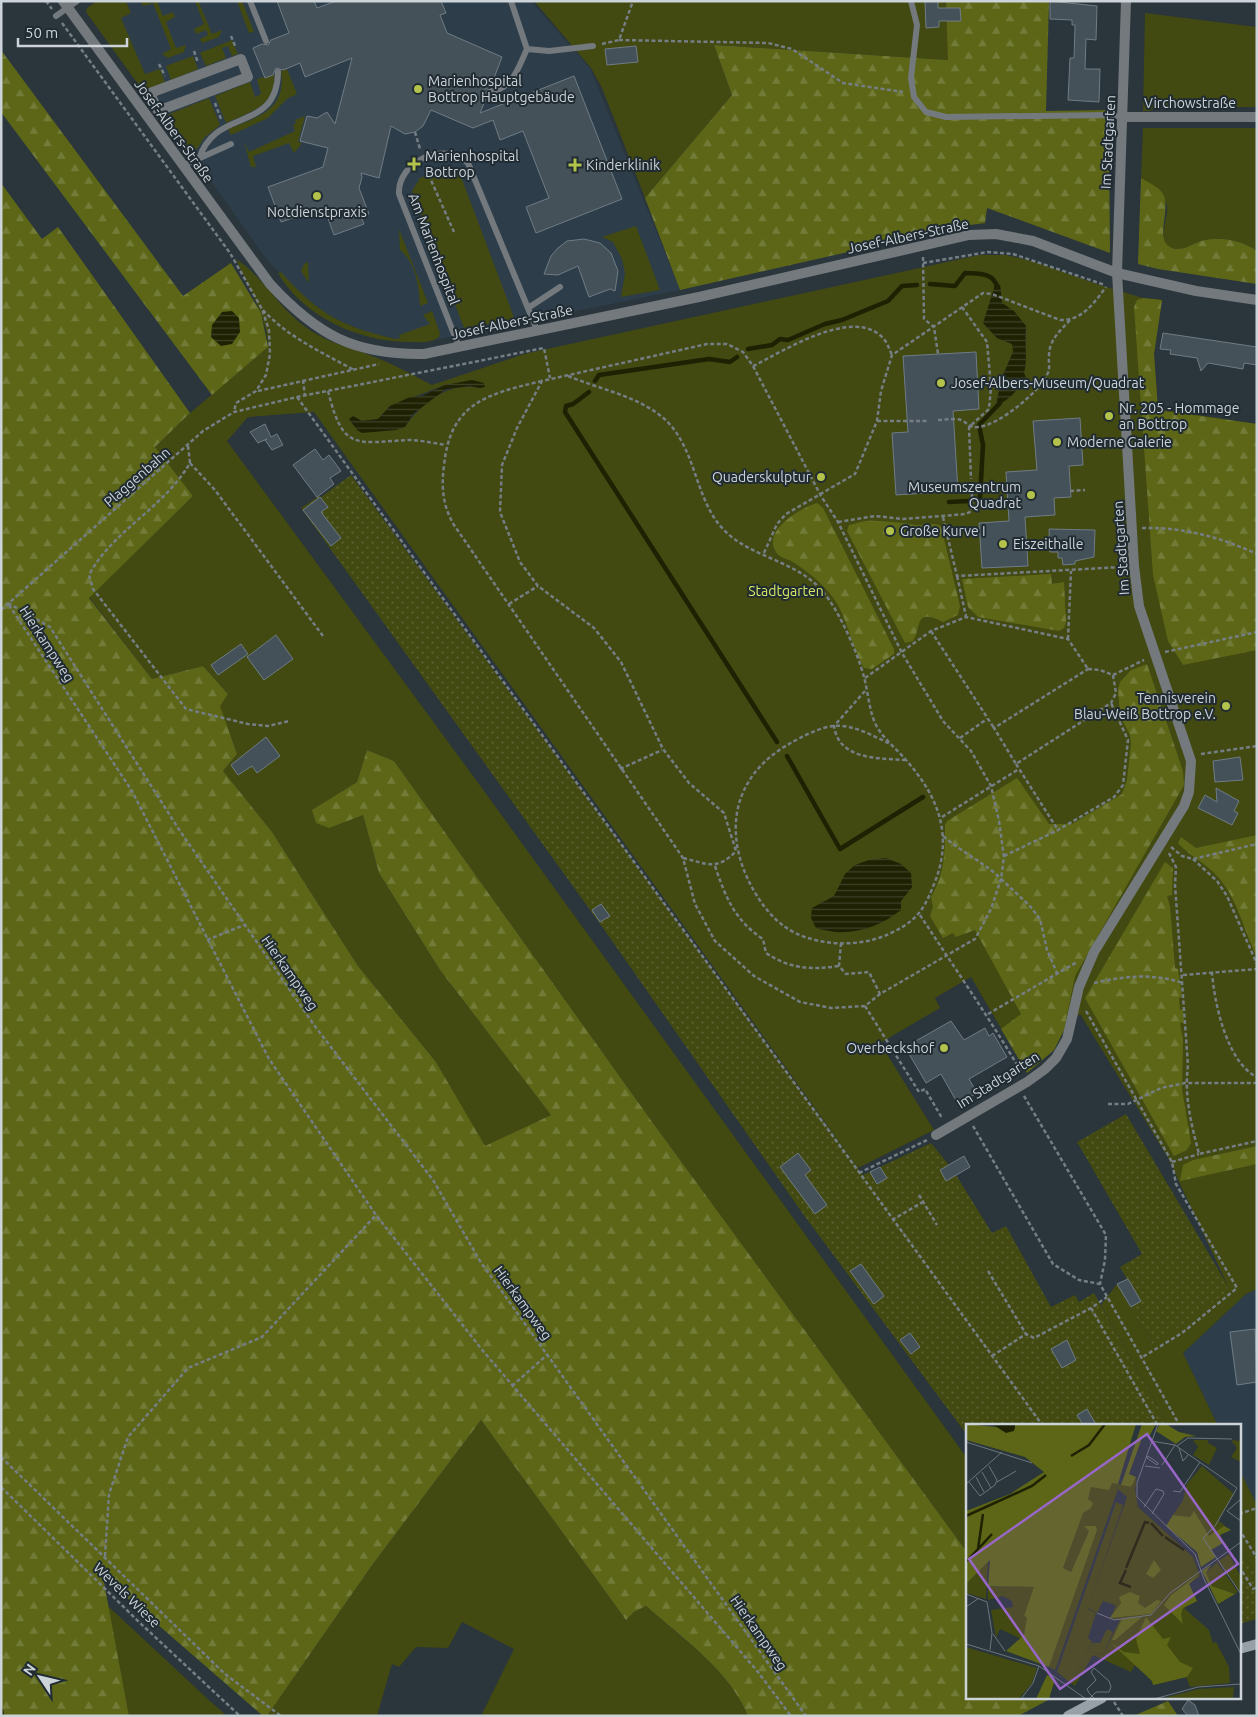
<svg xmlns="http://www.w3.org/2000/svg" width="1258" height="1717" font-family="Ubuntu,sans-serif">
<style>
.built{fill:#2d3e4a}
.green{fill:#424911;fill-rule:evenodd}
.forest{fill:url(#forest-firs)}
.garden{fill:url(#garden-dots)}
.water{fill:url(#water-rules)}
.lines{fill:none;stroke-linecap:round;stroke-linejoin:round}
.stream{stroke:#1e2203;stroke-width:4.5}
.building{fill:#455159;stroke:#6f7c85}
.path{stroke:#757e84;stroke-width:2.5;stroke-dasharray:4 2.5;stroke-linecap:butt}
.lane{stroke:#73797d;stroke-width:6}
.street{stroke:#73797d;stroke-width:10}
.secondary{stroke:#97a0a6;stroke-width:10}
.poi-dot{fill:#b3c24b;stroke:#202b32;stroke-width:2}
.labels{text-anchor:middle;dominant-baseline:central;stroke-width:4;stroke-linejoin:round;paint-order:stroke}
.poi-label{font-size:14px;fill:#cdd4d9;stroke:#202b32;text-anchor:start}
.street-label{font-size:14px;fill:#cdd4d9;stroke:#202b32}
.park-label{font-size:14px;fill:#d7e967;stroke:#202b32}
.inset-river{fill:none;stroke:#1e2203;stroke-width:2.5}
.inset-road{fill:none;stroke:#6b757b;stroke-width:1}
.view{fill:#9867c8;fill-opacity:0.15;stroke:#9867c8;stroke-width:2.5}
.inset-edge{fill:none;stroke:#cdd4d9;stroke-width:2.5}
</style>
<defs>
<pattern id="forest-firs" width="22" height="20" patternUnits="userSpaceOnUse" patternTransform="scale(1.25)"><rect width="22" height="20" fill="#5c6616"/><path d="M5 1l3.5 6h-7zM16 11l3.5 6h-7z" fill="#727b37"/></pattern>
<pattern id="garden-dots" width="8" height="8" patternUnits="userSpaceOnUse" patternTransform="scale(1.25)"><rect width="8" height="8" fill="#424911"/><path d="M2 2h.1M6 6h.1" fill="none" stroke="#5c6233" stroke-width="1.8" stroke-linecap="round"/></pattern>
<pattern id="water-rules" width="6" height="5" patternUnits="userSpaceOnUse" patternTransform="scale(1.25)"><rect width="6" height="5" fill="#1e2203"/><path d="M0 2.5h6" fill="none" stroke="#3e4127"/></pattern>
</defs>
<rect width="100%" height="100%" fill="#2a353c"/>
<path class="built" d="M100,1h431l59,67 90,222 -246,50 -38,-1 -30,-7 -35,-15 -29,-22 -35,-35 -176,-248z
M1257,1289v212l-2,1 -16,-33v-43h-21l-35,-73 63,-59z"/>
<path class="green" d="M97,1h29l5,12 -10,5 24,56 15,-5 5,13 -22,9 -57,-79 1,-4z
M157,1l6,15 10,-4 2,5 -9,5 10,26 10,-3 -2,7 -16,6 -6,-4 9,-5 -18,-46 -10,3 -2,-4z
M195,1h7l-3,2 13,31 10,-4 -3,7 -17,6 -2,-4 8,-4 -2,-5 -10,4 -2,-5 10,-5z
M237,1h5l12,31 -5,1z
M534,1h412l3,59 -235,-15 18,50 -87,103 -43,-110 -11,-20z
M1145,13l112,14v80h-102l-5,4h-7z
M232,40l6,14 -6,2 -4,-10 -6,2 4,10 -20,8 -6,-13z
M193,56l5,13 -27,11 -5,-14z
M287,69l10,25 -9,4 -20,20 -37,17 -3,-6c30,-12 59,-19 53,-58z
M274,74c3,32 -24,38 -48,49l-11,-27 35,-14 5,15 6,-3 -4,-15z
M209,98l11,27 -16,13 -7,11 -10,1 -25,-33z
M305,116l-7,26 4,1 -8,10 -5,-10 -36,13 3,11h-5l-7,-25 5,10 46,-21 -2,-6 3,-2 -1,-3z
M1143,128h114v123c-16,-11 -37,-15 -56,-10 -9,3 -19,11 -29,7 -17,-7 -3,-29 -5,-42 -2,-13 -16,-22 -26,-28z
M446,168l14,6 55,146 -51,8 -52,-137 8,-13z
M636,226l24,64 -39,7 4,-24 -3,-14 -9,-17 -11,-5z
M399,229l29,74 -8,3c-1,-20 -4,-43 -20,-56z
M979,255h27l26,6 65,23 46,14 19,2 -8,54 4,55 99,15v865l-11,5 -63,59 35,73h-49l-68,-121 16,-21 35,60 76,-58 -61,-130 -87,-142 -16,16 -10,20 -27,23 -56,-96 -36,21 5,10 -60,35 54,87 -76,38 -544,-756 -66,5 -21,24 252,343 488,674v94l-314,-429 -259,-362 -27,-11 -10,32 -44,28 50,5 16,58 61,97 111,145 -66,32 -49,-85 -78,-96 -86,-134 -49,-61 14,-17 -18,-49 9,-11 -25,-28 -51,13 -63,-82 104,-101 -38,-49 35,-34 78,-66c0,-28 -21,-61 -32,-88 28,18 42,49 71,69 22,16 46,20 70,30 19,7 37,18 55,27l92,-31zM1000,285l2,18 12,9 12,14 -1,42 -29,38 5,-26 12,-28v-8l-16,-6 -13,-14zM484,383l-4,5c-31,-7 -58,14 -75,39l-53,-3 1,-8 9,5 16,-2 12,-13 55,-21zM912,887l-11,14 -82,1 8,-1 7,-5z
M308,262l1,21 -8,-12 3,-7z
M281,272c36,41 61,55 115,67l4,-1 -1,-3 31,-11 -7,-9 9,-4 8,22 -1,4c-8,7 -20,5 -30,5 -49,0 -106,-25 -131,-69z
M481,1420l145,200 8,-8 12,-6c35,32 84,65 102,110h-267l33,-67 -52,-27 -14,26 -32,-1 -17,20 -7,-3 -15,52h-110l103,-148z
M1239,1469l18,36v73l-18,-30z
M108,1606l102,95 17,15h-98z"/>
<path class="forest" d="M946,1h103l-3,110 66,-1 -3,40 1,103 -123,-45 -2,15 -22,3 -283,64 -35,-92 87,-103 -18,-50 234,15z
M1,50l182,246 48,-33 30,50 7,34 -56,48 -211,-283z
M1141,178c7,4 18,9 22,16 9,15 -10,46 9,54 9,4 20,-4 29,-7 18,-5 40,-1 56,10v33l-99,-15 -20,-5z
M1,183l41,56 16,-12 132,186 -35,34 38,49 -104,102 63,81 51,-13 25,28 -8,12 17,48 -14,17 49,61 86,134 78,96 49,84 66,-31 -111,-145 -61,-97 -16,-58 -34,13 -13,-5 -4,-13 45,-28 10,-32 27,11 259,362 314,429v146h85l-34,18h-270c-18,-45 -66,-78 -102,-110l-12,6 -8,8 -145,-200 -111,148 -103,148h-4l-160,-139 26,139h-128z
M1143,298l19,2 -8,54 4,56 99,14v226l-74,15 -15,-24 -15,-66 -19,-268 3,-7z
M817,503l6,5 71,141v5l-22,15 -8,-1c-14,-23 -16,-52 -33,-73 -10,-13 -24,-24 -38,-33 -5,-3 -13,-4 -16,-9 -17,-21 23,-45 40,-50z
M865,521c18,-1 36,2 52,4 9,0 16,-3 24,1l19,80 -2,9 -15,7c-30,-15 -21,6 -30,19l-8,2 -58,-112 2,-6z
M1051,574l1,10 12,-2 2,40 -2,6 -5,3 -81,-14 -10,-10 -6,-28z
M1147,664l36,107 1,14 -109,191 -11,54 -10,20 -27,23 -26,-44 20,-15 -46,-84 -19,7 -3,-4 -10,5 -13,-22 3,-9 -2,-10c14,-23 14,-46 14,-72l2,-4 70,-43 32,46h23l50,-30 5,-14 4,-36 -1,-9 -10,-19 -2,-27 2,-7 11,-12z
M1257,835v122c-13,-26 -20,-60 -40,-81 -11,-13 -28,-20 -39,-33l3,-6 15,11z
M1165,862l8,6 -1,27 -5,1 3,10 5,62 3,1 4,28 -3,1 1,12 3,-1 1,14h-4l3,17 -1,49 9,54 -4,7 -13,6 -89,-158z
M1257,1146v18l-77,17 3,-16 10,-5z
M1168,1701l10,15h-45z"/>
<path class="garden" d="M351,475l512,700 68,-32 22,27 39,63 14,-7 45,81 24,-12 4,7 15,-9 75,133h-202v9l-164,-221 -200,-286 -302,-420 18,-12 2,1z
M1126,1114l102,172 -3,7 -42,32 -31,19 -35,-60 10,-5 -7,-12 22,-13 -65,-112z
M1239,1548l18,30v41l-18,5z"/>
<path class="water" d="M996,282l4,2 2,19 12,8 12,15c-2,16 2,33 -2,47l2,4c-8,14 -16,21 -30,30l5,-27 12,-28 -1,-8 -15,-6 -14,-15z
M232,311l7,7 1,14 -8,12 -11,2 -10,-9 1,-12 10,-13z
M472,380l12,3 1,4 -5,1 -10,-2 -24,3 -33,25 -8,13 -9,3 -34,3 -5,-3 -8,-11 4,-3 9,5 16,-2 12,-13 20,-9 12,-1 23,-11z
M886,858l15,6 10,9 1,14 -11,14v9c-24,19 -54,28 -85,18l-5,-10 1,-10 22,-12 11,-22 10,-9 14,-5z"/>
<g class="lines">
<path class="stream" d="M930,284l25,2 10,-13c12,1 29,-1 32,14
M748,349l24,-4 8,-6 8,1 37,-16 17,-4 46,-19 14,-15 15,-1
M595,381l4,-6 110,-16 21,3 7,-5
M589,392l-16,12 -7,2 -1,6 212,330
M976,500l4,-2 3,-53 -4,-20 21,-22
M949,502l20,-1
M787,756l53,93 83,-52
M1,1710l1,6"/>
</g>
<path class="building" d="M277,1h37l3,7 19,-7h105l5,12 -6,2 7,18 55,24 -11,29 -7,4 3,6 -7,17 94,-37 48,123 -86,34 -10,-26 23,-9 -26,-67 -23,9 -7,-20 -20,8 -42,-18 -8,16 -8,6 -10,2 -14,-8 -12,52 -18,-5 1,4 -3,11 10,26 -8,3 3,7 -30,11 -10,-28 -43,15 -13,-35 55,-20 5,-19 -28,-7 7,-25 10,2 10,-6 8,12 17,-66 -47,19 -5,-14 -17,7 -7,-2 -3,7 -8,3 -12,-30 9,-4 6,1 3,-5 18,-7z
M925,1h13v7h22l1,13h-22v6l-13,1z
M1050,1l47,5 -1,34 -10,-1 -1,30h15l-1,33 -31,-2 2,-42h4l1,-33h-3v-5l-22,-1z
M636,46l2,16 -31,3 -2,-16z
M584,239l16,4 11,10 7,18 -3,20 -5,-2 -21,8 -11,-31 -20,9 -14,-1 7,-18 7,-8 9,-7z
M1163,333l94,14v18l-13,-2 -1,6 -35,-6 -7,8 -4,-13 -27,-4 1,-4 -11,-1z
M976,352l3,57 -26,2 5,80 -62,4 -4,-62 16,-1 -5,-76z
M1080,418l3,47 -14,1 2,31 -17,1 1,17 -30,2 3,49 -46,2 -3,-45 30,-2 -3,-49 31,-2 -4,-49z
M265,424l6,13 6,-3 6,11 -11,5 -7,-10 2,-1 -9,4 -8,-11z
M315,449l8,11 6,-5 12,16 -11,7 4,6 -17,13 -24,-32z
M320,497l8,10 -7,5 20,26 -10,8 -28,-36z
M1049,529l46,1 -1,27 -19,4v3l-12,1 -1,-7h-4v-6h-8z
M276,635l17,24 -29,21 -17,-23z
M241,644l7,10 -30,21 -7,-10z
M266,737l14,19 -23,17 -5,-7 -14,9 -7,-10z
M1240,757l3,23 -28,2 -2,-21z
M1216,788l23,13 -5,10 4,2 -6,12 -34,-17 7,-13 12,7z
M601,904l9,12 -10,6 -8,-12z
M951,1021l13,19 21,-12 4,8 4,-3 14,24 -38,22 8,14 -19,11 -17,-30 -15,9 -21,-36z
M798,1153l13,17 -6,5 22,30 -12,9 -35,-47z
M964,1156l6,11 -24,14 -6,-11z
M880,1167l7,11 -10,6 -7,-12z
M861,1264l23,32 -10,8 -24,-33z
M1128,1279l13,22 -10,6 -14,-23z
M1255,1329l2,53 -20,3 -7,-53z
M910,1333l10,14 -9,7 -11,-14z
M1067,1340l9,20 -14,8 -11,-19z
M1087,1409l10,17h-13l-7,-11z
M1188,1700l7,5 4,11h-11l-6,-7z"/>
<g class="lines">
<path class="path" d="M46,1l6,8
M62,23l168,230 32,56 7,21 1,24 -4,21 -10,16 -20,12 -2,9
M231,36l5,12
M619,40l149,3 24,6 51,34 60,9
M602,44l17,-4 14,-39
M194,51l4,12
M159,64l6,12
M215,103l6,16
M415,132l5,17
M426,169l28,63
M923,257l1,62 10,8 4,27
M923,263l65,-11 25,2 92,31
M962,307l25,35 4,45 -2,22 -20,18 2,52
M263,310c25,27 58,42 91,60
M753,366c31,-15 100,-60 130,-28 4,4 6,11 9,17
M568,376c31,13 66,19 93,40 36,29 32,81 62,113 27,29 74,31 100,63 16,18 35,62 41,85 4,15 5,32 11,46 7,15 21,25 31,37 31,35 47,73 30,119 -10,26 -16,40 -43,53 -29,15 -68,15 -98,1 -19,-10 -30,-24 -41,-42 -32,-56 -23,-114 35,-147 12,-7 31,-17 45,-18 18,-2 40,10 56,18
M303,380l2,16
M542,381c-54,13 -92,21 -98,85 -3,22 -1,40 10,59l229,333 12,46 20,37 39,35 46,26 31,6 34,-2 15,-12 95,-55 16,-30 10,-30c-17,-17 -40,-27 -59,-44
M258,391l121,-27
M328,391c15,60 27,52 80,49 12,0 25,3 38,5
M297,397l746,1029
M938,420c6,0 17,-2 23,0 7,3 8,8 17,7 20,-1 61,-35 69,-52 4,-8 1,-12 2,-19 0,-16 11,-25 21,-36
M877,421h52
M188,446l2,17c-26,45 -78,68 -101,112l4,14 93,120 62,15 20,2 21,-5
M190,463l25,27 108,146
M1070,491l15,-1
M943,517l14,59 165,-9
M838,522l37,-6 28,3 63,-5 6,-3v-26
M1142,528c41,-1 78,9 115,26
M764,553l13,-29 9,-10 69,-40 22,-53 4,-30 11,-36 91,-62 9,1 68,26c22,1 34,-17 46,-33
M957,576l9,40
M8,603l42,24 128,201 136,197 119,155 47,81 326,455
M509,604l29,-18
M9,605l123,186 137,268 107,156 107,136 275,321 33,44
M1,610l202,-179 31,-19 63,-15 247,-49 6,30
M931,631l63,97
M1068,639l3,-68
M1165,652l92,-20
M1088,669l12,1 13,5 3,18 -5,10 -95,61 -22,-36z
M1113,675l31,-15
M865,678l66,-47 35,-14 102,22 20,30
M865,691l-31,35c5,34 43,32 71,34
M960,738l27,-19
M1201,754l56,-8
M1016,764l42,66
M620,769l42,-19
M942,817l77,-48
M1171,847l11,9 11,3 64,-15
M1169,853l7,14 -1,18 13,180c-4,31 3,58 11,89l58,-13
M1004,856l54,-26 56,-33 9,-12 5,-45 -17,-37
M683,858c25,6 34,13 53,-7l-12,-38 -35,-30 -26,-34 -42,-87 -27,-34 -56,-42 -18,-24 -20,-50 2,-47 15,-37 25,-47 165,-37h20l16,8 10,14 68,130 17,26 64,131 41,68 28,30 20,35 8,35 5,36 -3,22 28,26 11,14 7,31 10,23
M1193,859l24,22 10,15 30,68
M715,866c10,30 20,55 48,73l3,14c24,16 45,17 73,13
M920,915c34,52 70,104 102,158
M207,940l37,-15
M841,943l-2,23 7,8 23,-2 11,22
M1212,972c2,30 15,91 45,105
M1183,975l74,-6
M1094,983c31,-7 58,-10 89,0
M865,1006l54,86 6,-3 17,29
M1086,1011l86,151 4,22 61,104 -55,45 -41,25
M988,1014l89,-52
M1024,1096l82,139 -1,25 -5,24 80,142
M1108,1104h20l33,-16 24,-5h72
M973,1126l80,138 26,16 21,4
M1172,1162l27,-8
M859,1173l68,-33
M919,1195l18,30
M892,1220l31,-18
M988,1271l38,63
M1091,1308l67,118
M992,1356l34,-22 8,4 57,-30 16,-11
M512,1386l36,-32
M1,1457l224,217 56,42
M1,1487l138,135 101,94
M1239,1514l18,-6
M1239,1529l18,29
M105,1556l4,-62 19,-57 60,-69 74,-31 114,-122
M1239,1566l14,23 4,-2
M1114,1702l9,14"/>
<path class="lane" d="M250,1l16,40
M911,1l6,24 -6,53 3,19 12,15 20,5 163,-2 15,2
M56,16l21,-15
M527,49l22,2 44,-5
M489,92c24,-3 29,-24 38,-43l-16,-48
M199,159c16,-53 78,-25 79,-87
M182,166l49,-22
M528,308l32,-21
M459,347l-60,-153c-2,-32 45,-54 69,-31l69,167"/>
<path class="street" d="M63,1l207,283c47,51 84,71 154,70l275,-57 270,-62 27,-1 37,7 84,32 79,18 61,9
M241,59l7,18 -90,34 -8,-18z
M1124,117h133
M936,1135l91,-53 18,-13 11,-11 11,-19 12,-52 15,-35 90,-146 5,-14 2,-31 -52,-155 -5,-40 -17,-293 9,-272"/>
<path class="secondary" d="M1239,1649l18,-5
M1068,1716l34,-18"/>
</g>
<g class="poi-dot">
<circle cx="418" cy="89" r="5"/>
<path d="M411.5 156.5h5v5h5v5h-5v5h-5v-5h-5v-5h5z"/>
<path d="M572.5 157.5h5v5h5v5h-5v5h-5v-5h-5v-5h5z"/>
<circle cx="317" cy="196" r="5"/>
<circle cx="941" cy="383" r="5"/>
<circle cx="1109" cy="416" r="5"/>
<circle cx="1057" cy="442" r="5"/>
<circle cx="821" cy="477" r="5"/>
<circle cx="1031" cy="495" r="5"/>
<circle cx="890" cy="531" r="5"/>
<circle cx="1003" cy="544" r="5"/>
<circle cx="1226" cy="706" r="5"/>
<circle cx="944" cy="1048" r="5"/>
</g>
<g class="labels">
<g class="poi-label">
<text x="428" y="81">Marienhospital<tspan x="428" dy="16">Bottrop Hauptgebäude</tspan></text>
<text x="425" y="156">Marienhospital<tspan x="425" dy="16">Bottrop</tspan></text>
<text x="586" y="165">Kinderklinik</text>
<text x="317" y="212" text-anchor="middle">Notdienstpraxis</text>
<text x="951" y="383">Josef-Albers-Museum/Quadrat</text>
<text x="1119" y="408">Nr. 205 - Hommage<tspan x="1119" dy="16">an Bottrop</tspan></text>
<text x="1067" y="442">Moderne Galerie</text>
<text x="811" y="477" text-anchor="end">Quaderskulptur</text>
<text x="1021" y="487" text-anchor="end">Museumszentrum<tspan x="1021" dy="16">Quadrat</tspan></text>
<text x="900" y="531">Große Kurve I</text>
<text x="1013" y="544">Eiszeithalle</text>
<text x="1216" y="698" text-anchor="end">Tennisverein<tspan x="1216" dy="16">Blau-Weiß Bottrop e.V.</tspan></text>
<text x="934" y="1048" text-anchor="end">Overbeckshof</text>
</g>
<g class="street-label">
<text x="1190" y="103">Virchowstraße</text>
<text transform="translate(174 131) rotate(54)">Josef-Albers-Straße</text>
<text transform="translate(1108 142) rotate(-87)">Im Stadtgarten</text>
<text transform="translate(908 236) rotate(-12)">Josef-Albers-Straße</text>
<text transform="translate(434 249) rotate(69)">Am Marienhospital</text>
<text transform="translate(512 322) rotate(-12)">Josef-Albers-Straße</text>
<text transform="translate(137 477) rotate(-41)">Plaggenbahn</text>
<text transform="translate(1121 548) rotate(-94)">Im Stadtgarten</text>
<text transform="translate(47 644) rotate(57)">Hierkampweg</text>
<text transform="translate(290 973) rotate(55)">Hierkampweg</text>
<text transform="translate(998 1080) rotate(-32)">Im Stadtgarten</text>
<text transform="translate(523 1303) rotate(54)">Hierkampweg</text>
<text transform="translate(127 1595) rotate(44)">Wevels Wiese</text>
<text transform="translate(759 1633) rotate(55)">Hierkampweg</text>
</g>
<g class="park-label">
<text x="786" y="591">Stadtgarten</text>
</g>
</g>
<g transform="translate(966 1424)">
<rect width="275" height="275" fill="#2a353c"/>
<path d="M227,16h16l-2,2 10,6 -8,17 -16,-10 5,-8zM265,16l10,1v21l-10,-5 6,-9zM236,42l32,28 -16,26 7,6 -16,11 -15,-25 -4,5 -17,-2 10,-15 4,-16zM171,53l-2,13 3,17 55,50 7,19 -11,8 8,17 -13,7 25,22 4,13 3,-1 13,25 1,16 -40,4 -4,-10 -33,8 -1,-4 -17,-16 -4,7 -38,-17 -18,31 -3,-2 19,-41h4l-4,8 12,4 17,-35 -10,-2 6,-12 -4,-2 -9,-3 -6,12 -9,-5 39,-111 -9,-8 -60,173 -3,8 -6,-3 29,-84 11,-52 -18,41 -8,-4 28,-81 21,-5 18,5zM263,130l12,23v16l-23,-32zM22,138l-2,37 -20,-6v-9zM251,138l21,30 -3,2 -23,-8 -6,-13zM22,162l47,1 -11,29 3,2 -1,11 -5,10 -21,-10 -4,9 -5,-28 22,-3 -1,-6 -9,-5 -15,4zM268,263l-1,12 -69,-1 34,-9z" fill="#424911"/>
<path d="M0,0l49,5v-5h121l-18,60 -6,-1 -3,7 -18,-3 -3,12 5,4 -2,5 -8,5 -20,55 8,4 18,-41 -5,-5h12l1,4 -48,137 -43,-16 18,-16 3,-17 -3,-2 10,-29 -46,-1 2,-26 -24,24v-73l44,-17 34,-22 -19,-15 -59,-17zM176,0h14l-6,11 -8,3 -13,36 7,3 -3,7 -3,3 -9,-2zM194,0h6l13,8 17,4 -11,1 -9,7 -20,-13zM228,87l15,25 15,-10 7,4 -11,5 3,8 -12,7 5,7 -15,10 -4,-15 -31,-26 7,-11 17,2zM188,136l7,10 -8,8 -7,-4zM245,141l-5,8 6,13 23,8 -17,10 -16,-33zM233,150l-10,10 8,17 -14,7 -2,6 2,10 -19,-19 7,-10zM164,168l10,4 -2,7 7,5 12,-8 4,1 -10,13 -41,4 11,-15 -2,-6zM176,193l-27,23h-3l10,-21zM180,193l17,22 8,-2 -4,8 13,17 13,6 -6,9 -34,8 -1,-4 -42,-39 14,10 16,2 -4,-15zM81,251l8,4 -6,20h-13z" fill="#5c6616"/>
<path d="M0,223l71,21 -5,15 -13,16h-53z" fill="#424911"/>
<path d="M150,78l7,3 -35,104 8,4 -8,25 4,3 -20,43 -15,-12zM141,205l6,3 -10,23 -12,-4 4,-8h5z" fill="#424911"/>
<path d="M26,0h23v2l-1,5 -8,2z" fill="#1e2203"/>
<path class="inset-river" d="M105,32l18,-11 16,-21M0,92l66,-30 14,-11M185,99l12,13M199,113l19,13M13,124l13,-14M0,138l12,-13 5,-35M160,144l19,-46 4,1M160,146l-6,13 11,4"/>
<path class="inset-road" d="M192,0l-21,59v14l58,57 9,25 37,75M185,17l24,4 -13,20M0,18l66,21M209,21l62,43 -22,38 -12,12 38,56M211,22l11,-8 44,1M213,24l4,13 5,-6M182,32l10,7 -1,2 -10,-7zM179,42l15,2M16,48l9,16M10,53l8,15M3,58l11,14 15,-11 2,-5 -8,-14M31,58l19,-11M0,60l36,-32M207,67l7,1 20,-30M275,75l-14,12 14,10M178,83l12,-18 7,2 1,3 -12,20M0,170l21,8 5,31 -2,17M0,183l13,-9M131,189l17,7 37,-5 19,-22 71,-51M27,210l12,17M0,220l73,22 47,33M55,275l12,-16 6,-17M123,275l6,-6 2,-1h12l2,-5 -2,-6 -15,-13 -3,4 5,8 -9,9 2,4 6,6M188,275l44,-12 43,-3"/>
<path class="view" d="M181,10l91,130 -178,125 -91,-130z"/>
<rect width="275" height="275" class="inset-edge"/>
</g>
<rect width="1258" height="1717" fill="none" stroke="#cdd4d9" stroke-width="5"/>
<g transform="translate(40 1677) rotate(305)" stroke="#202b32" stroke-width="4" paint-order="stroke">
<path d="M0-4L9 19L0 12L-9 19Z" fill="#cdd4d9"/>
<text y="-8" font-size="14" font-weight="bold" text-anchor="middle" fill="#cdd4d9">N</text>
</g>
<path d="M18 38v8h109v-8" fill="none" stroke="#cdd4d9" stroke-width="2.5"/>
<text x="25" y="38" font-size="15" fill="#cdd4d9" stroke="#202b32" stroke-width="4" paint-order="stroke">50 m</text>
</svg>
